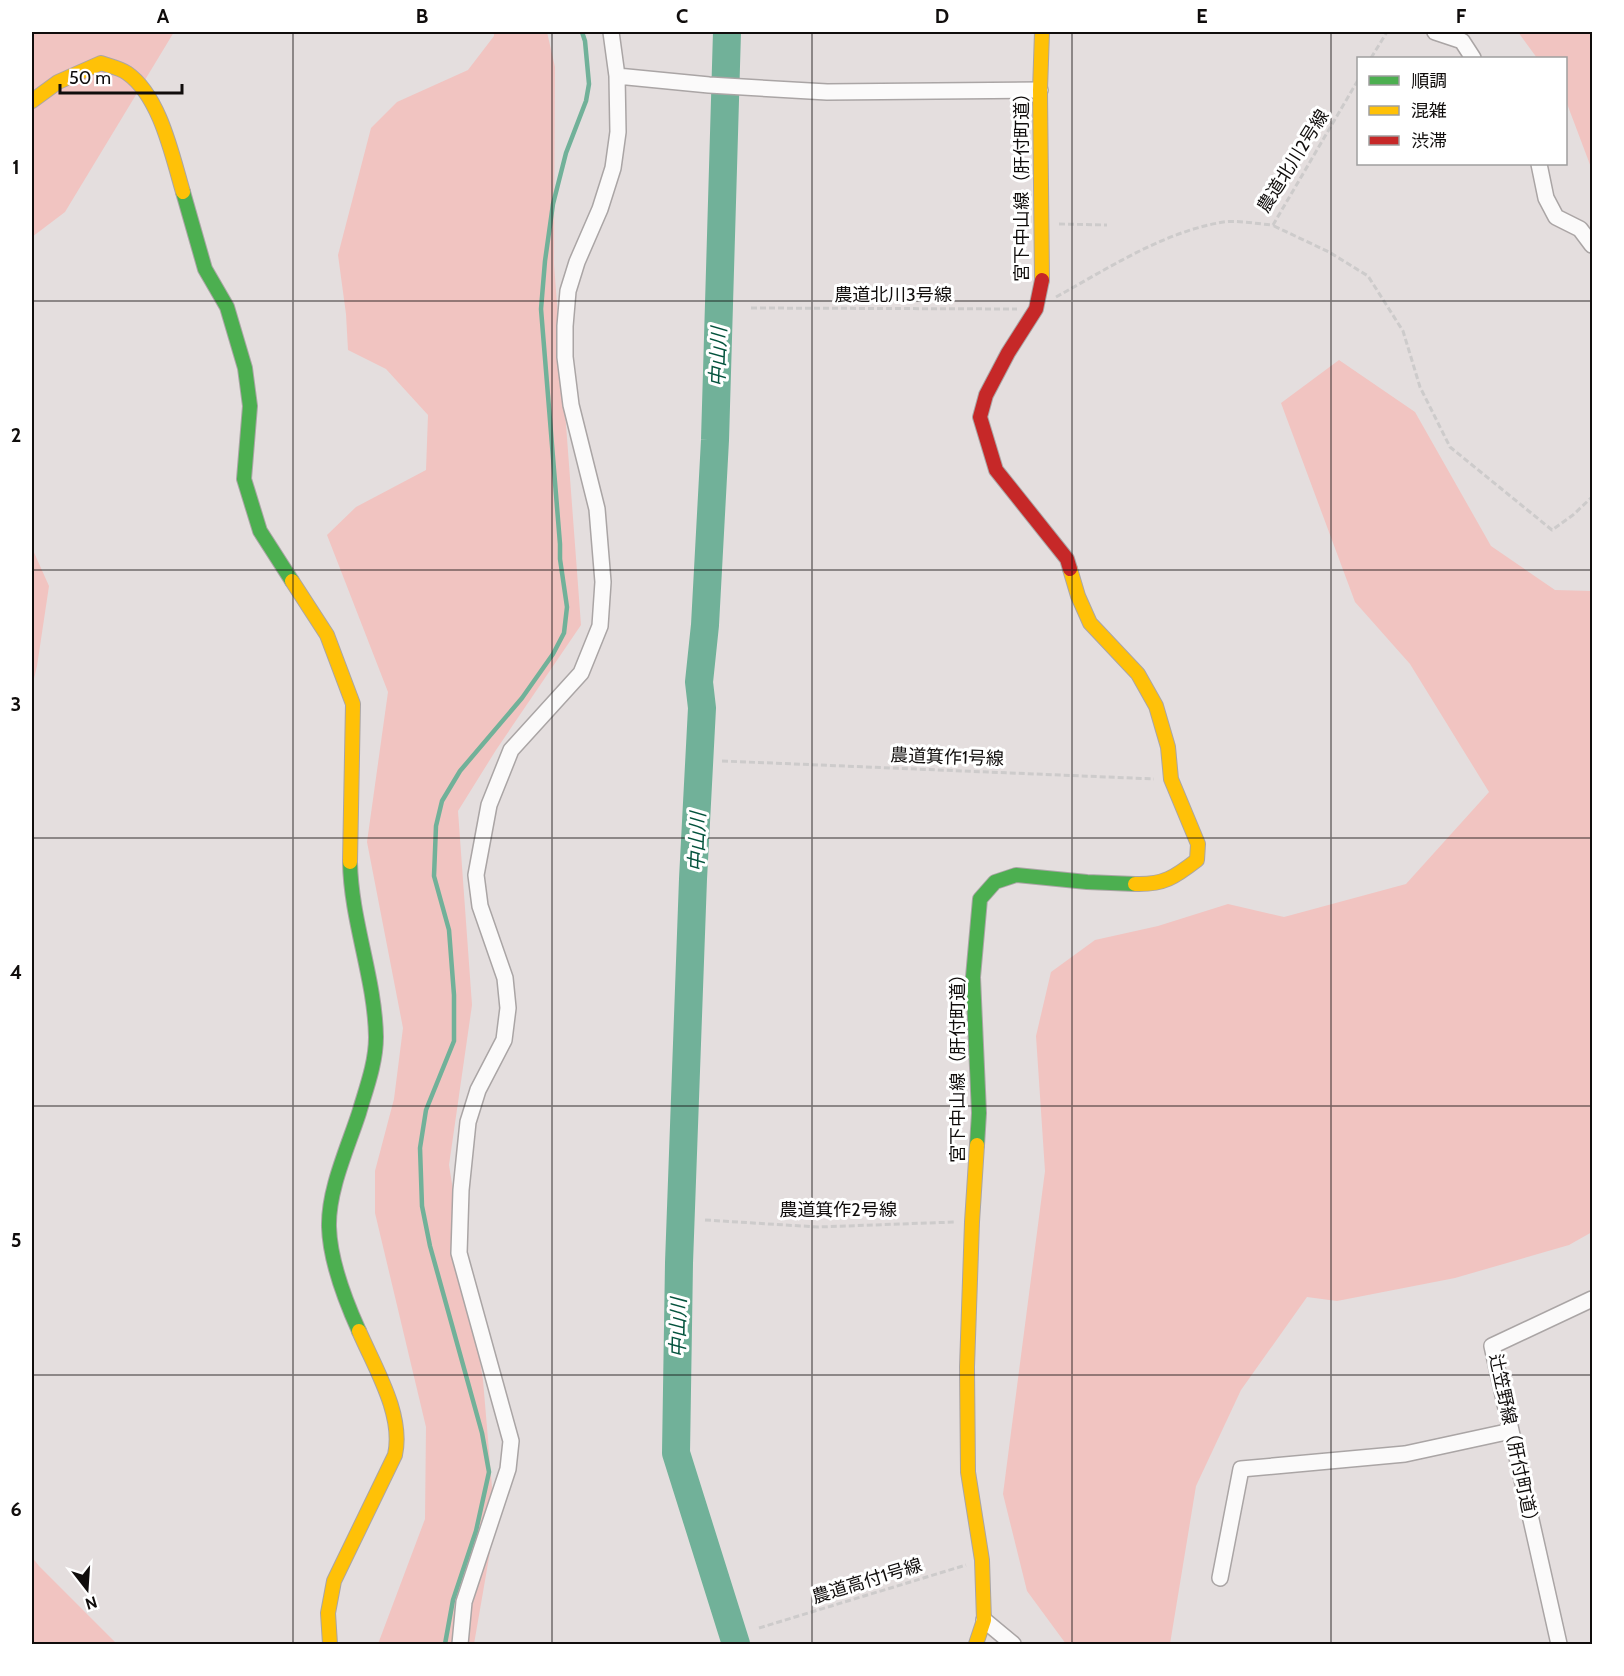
<svg xmlns="http://www.w3.org/2000/svg" width="1624" height="1676" font-family="Cabin,'Noto Sans JP',sans-serif">
<style>
.green{fill:#f1c4c1}
.lines{fill:none;stroke-linecap:round;stroke-linejoin:round}
.stream{stroke:#71b199;stroke-width:4.5}
.river{stroke:#71b199;stroke-width:28}
.street-casing{stroke:#aaa5a5;stroke-width:18}
.fast-casing{stroke:#aaa5a5;stroke-width:16}
.slow-casing{stroke:#aaa5a5;stroke-width:16}
.jam-casing{stroke:#aaa5a5;stroke-width:16}
.path{stroke:#cdcbcb;stroke-width:3;stroke-dasharray:6 3;stroke-linecap:butt}
.street{stroke:#fbfafa;stroke-width:15}
.fast{stroke:#4caf50;stroke-width:14}
.slow{stroke:#ffc107;stroke-width:14}
.jam{stroke:#c62828;stroke-width:14}
.grid{fill:none;stroke:#100d0c;stroke-width:1.5;stroke-opacity:0.55}
.labels{text-anchor:middle;dominant-baseline:central;stroke-width:6;stroke-linejoin:round;paint-order:stroke}
.street-label{font-size:18px;fill:#100d0c;stroke:#fff}
.water-label{font-size:20px;font-style:italic;fill:#04533d;stroke:#fff}
.neatline{fill:none;stroke:#100d0c;stroke-width:2}
.grid-label{font-size:20px;text-anchor:middle;font-weight:bold;fill:#100d0c}
</style>
<rect width="100%" height="100%" fill="#e4dede"/>
<path class="green" d="M32,32h142l-109,180 -33,25z
M494,32h53l8,35 -1,197 27,361 -85,125 -38,61 14,194 -23,160 34,215 12,143 -21,121h-96l47,-125 1,-92 -51,-214v-42l19,-72 9,-71 -36,-186 21,-150 -61,-157 29,-28 70,-37 2,-55 -42,-46 -38,-19 -2,-36 -8,-59 33,-127 26,-26 71,-32 26,-34z
M1518,32h74v138l-26,-69v-43h-29z
M1339,360l76,52 76,134 64,44 37,1v641l-23,13 -114,33 -118,23 -30,-4 -66,93 -45,96 -26,158h-104l-39,-53 -24,-97 42,-323 -9,-135 15,-64 44,-32 63,-14 70,-22 56,13 122,-33 83,-92 -79,-128 -55,-62 -74,-199z
M32,548l17,38 -12,80 -5,21z
M32,1557l7,9 78,78h-85z"/>
<g class="lines">
<path class="stream" d="M445,1644l8,-44 23,-69 13,-59 -7,-39 -52,-187 -8,-40 -2,-58 6,-38 28,-69v-46l-5,-65 -15,-54 2,-50 6,-25 18,-30 62,-73 31,-44 11,-21 3,-26 -7,-48v-15l-19,-235 4,-48 8,-57 13,-51 20,-52 3,-17 -4,-43 -3,-9"/>
<path class="river" d="M727,32l-12,408 -10,185 -6,57 3,26 -9,171 -14,384 -3,190 60,191"/>
<g class="street-casing">
<path id="street" d="M1435,32l27,9 11,17
M617,76l92,9 118,7 213,-2
M1539,164l7,34 10,19 24,12 12,16
M1220,1578l21,-109 164,-15 106,-23
M984,1620l29,24
M460,1644l4,-42 44,-133 3,-28 -52,-188 2,-63 7,-68 10,-32 26,-50 4,-32 -3,-30 -25,-72 -4,-31 13,-70 22,-55 70,-77 19,-47 3,-44 -6,-73 -26,-104 -6,-48v-31l3,-35 9,-29 23,-53 13,-41 5,-36 -1,-56 -6,-44
M1559,1644l-67,-298 100,-47"/>
</g>
<g class="fast-casing">
<path id="fast" d="M183,192l22,77 22,38 18,61 5,38 -6,73 16,52 32,50
M350,862c1,59 25,116 26,175 0,26 -10,52 -17,76 -11,34 -31,77 -30,114 1,35 16,73 30,104
M977,1145l2,-32 -6,-136 7,-78 15,-17 21,-7 71,7 48,2"/>
</g>
<g class="slow-casing">
<path id="slow" d="M32,101l26,-19 43,-19c8,3 19,5 26,10 33,23 45,82 56,119
M1042,280l-2,-190 2,-58
M1070,569l8,27 12,27 48,51 18,32 12,41 3,32 27,65 -1,16c-22,17 -33,25 -62,24
M292,581l35,54 26,69 -3,158
M330,1644l-2,-31 6,-32 61,-126c9,-40 -20,-87 -36,-124
M976,1644l8,-24 -2,-60 -14,-88 -1,-105 5,-145 5,-77"/>
</g>
<g class="jam-casing">
<path id="jam" d="M1042,280l-6,29 -28,44 -22,42 -6,22 16,53 71,89 3,10"/>
</g>
<path class="path" d="M1371,58l16,-26
M1059,224l48,1
M1274,226l55,26 39,24 35,55 17,56 30,60 102,83 21,-15 19,-18
M1056,297c51,-28 104,-63 162,-74 17,-4 38,1 55,2l85,-145
M751,308l266,1
M722,761l432,18
M705,1220l113,7 137,-5
M759,1628l207,-63"/>
<use href="#street" class="street"/>
<use href="#fast" class="fast"/>
<use href="#slow" class="slow"/>
<use href="#jam" class="jam"/>
</g>
<path class="grid" d="M293,32v1612M552,32v1612M812,32v1612M1072,32v1612M1331,32v1612M32,301h1560M32,570h1560M32,838h1560M32,1106h1560M32,1375h1560"/>
<g class="labels">
<g class="street-label">
<text transform="translate(1293 161) rotate(-58)">農道北川2号線</text>
<text transform="translate(1022 183) rotate(-90)">宮下中山線（肝付町道）</text>
<text x="893" y="295">農道北川3号線</text>
<text transform="translate(947 757) rotate(2)">農道箕作1号線</text>
<text transform="translate(958 1064) rotate(-90)">宮下中山線（肝付町道）</text>
<text x="838" y="1210">農道箕作2号線</text>
<text transform="translate(1514 1442) rotate(78)">辻笠野線（肝付町道）</text>
<text transform="translate(867 1581) rotate(-17)">農道高付1号線</text>
</g>
<g class="water-label">
<text transform="translate(718 357) rotate(-88)">中山川</text>
<text transform="translate(697 842) rotate(-88)">中山川</text>
<text transform="translate(678 1328) rotate(-89)">中山川</text>
</g>
</g>
<rect width="1624" height="1676" fill="none" stroke="#ffffff" stroke-width="66"/>
<rect x="1357" y="57" width="210" height="108" fill="#ffffff" stroke="#9f9e9e" stroke-width="1.5"/>
<rect x="1369" y="76" width="30" height="9" fill="#4caf50" stroke="#9f9e9e" stroke-width="1.5"/>
<text x="1411" y="87" font-size="18" fill="#100d0c">順調</text>
<rect x="1369" y="106" width="30" height="9" fill="#ffc107" stroke="#9f9e9e" stroke-width="1.5"/>
<text x="1411" y="117" font-size="18" fill="#100d0c">混雑</text>
<rect x="1369" y="136" width="30" height="9" fill="#c62828" stroke="#9f9e9e" stroke-width="1.5"/>
<text x="1411" y="147" font-size="18" fill="#100d0c">渋滞</text>
<g transform="translate(87 1589) rotate(163)" stroke="#ffffff" stroke-width="4.5" paint-order="stroke">
<path d="M0-4.5L10 22L0 15L-10 22Z" fill="#100d0c"/>
<text y="-9" font-size="16" font-weight="bold" text-anchor="middle" fill="#100d0c">N</text>
</g>
<path d="M60 84v9h122v-9" fill="none" stroke="#100d0c" stroke-width="3"/>
<text x="69" y="84" font-size="18" fill="#100d0c" stroke="#ffffff" stroke-width="4.5" paint-order="stroke">50 m</text>
<rect x="33" y="33" width="1558" height="1610" class="neatline"/>
<g class="grid-label">
<text x="163" y="23">A</text>
<text x="422" y="23">B</text>
<text x="682" y="23">C</text>
<text x="942" y="23">D</text>
<text x="1202" y="23">E</text>
<text x="1461" y="23">F</text>
<text x="16" y="174">1</text>
<text x="16" y="442">2</text>
<text x="16" y="711">3</text>
<text x="16" y="979">4</text>
<text x="16" y="1247">5</text>
<text x="16" y="1516">6</text>
</g>
</svg>
